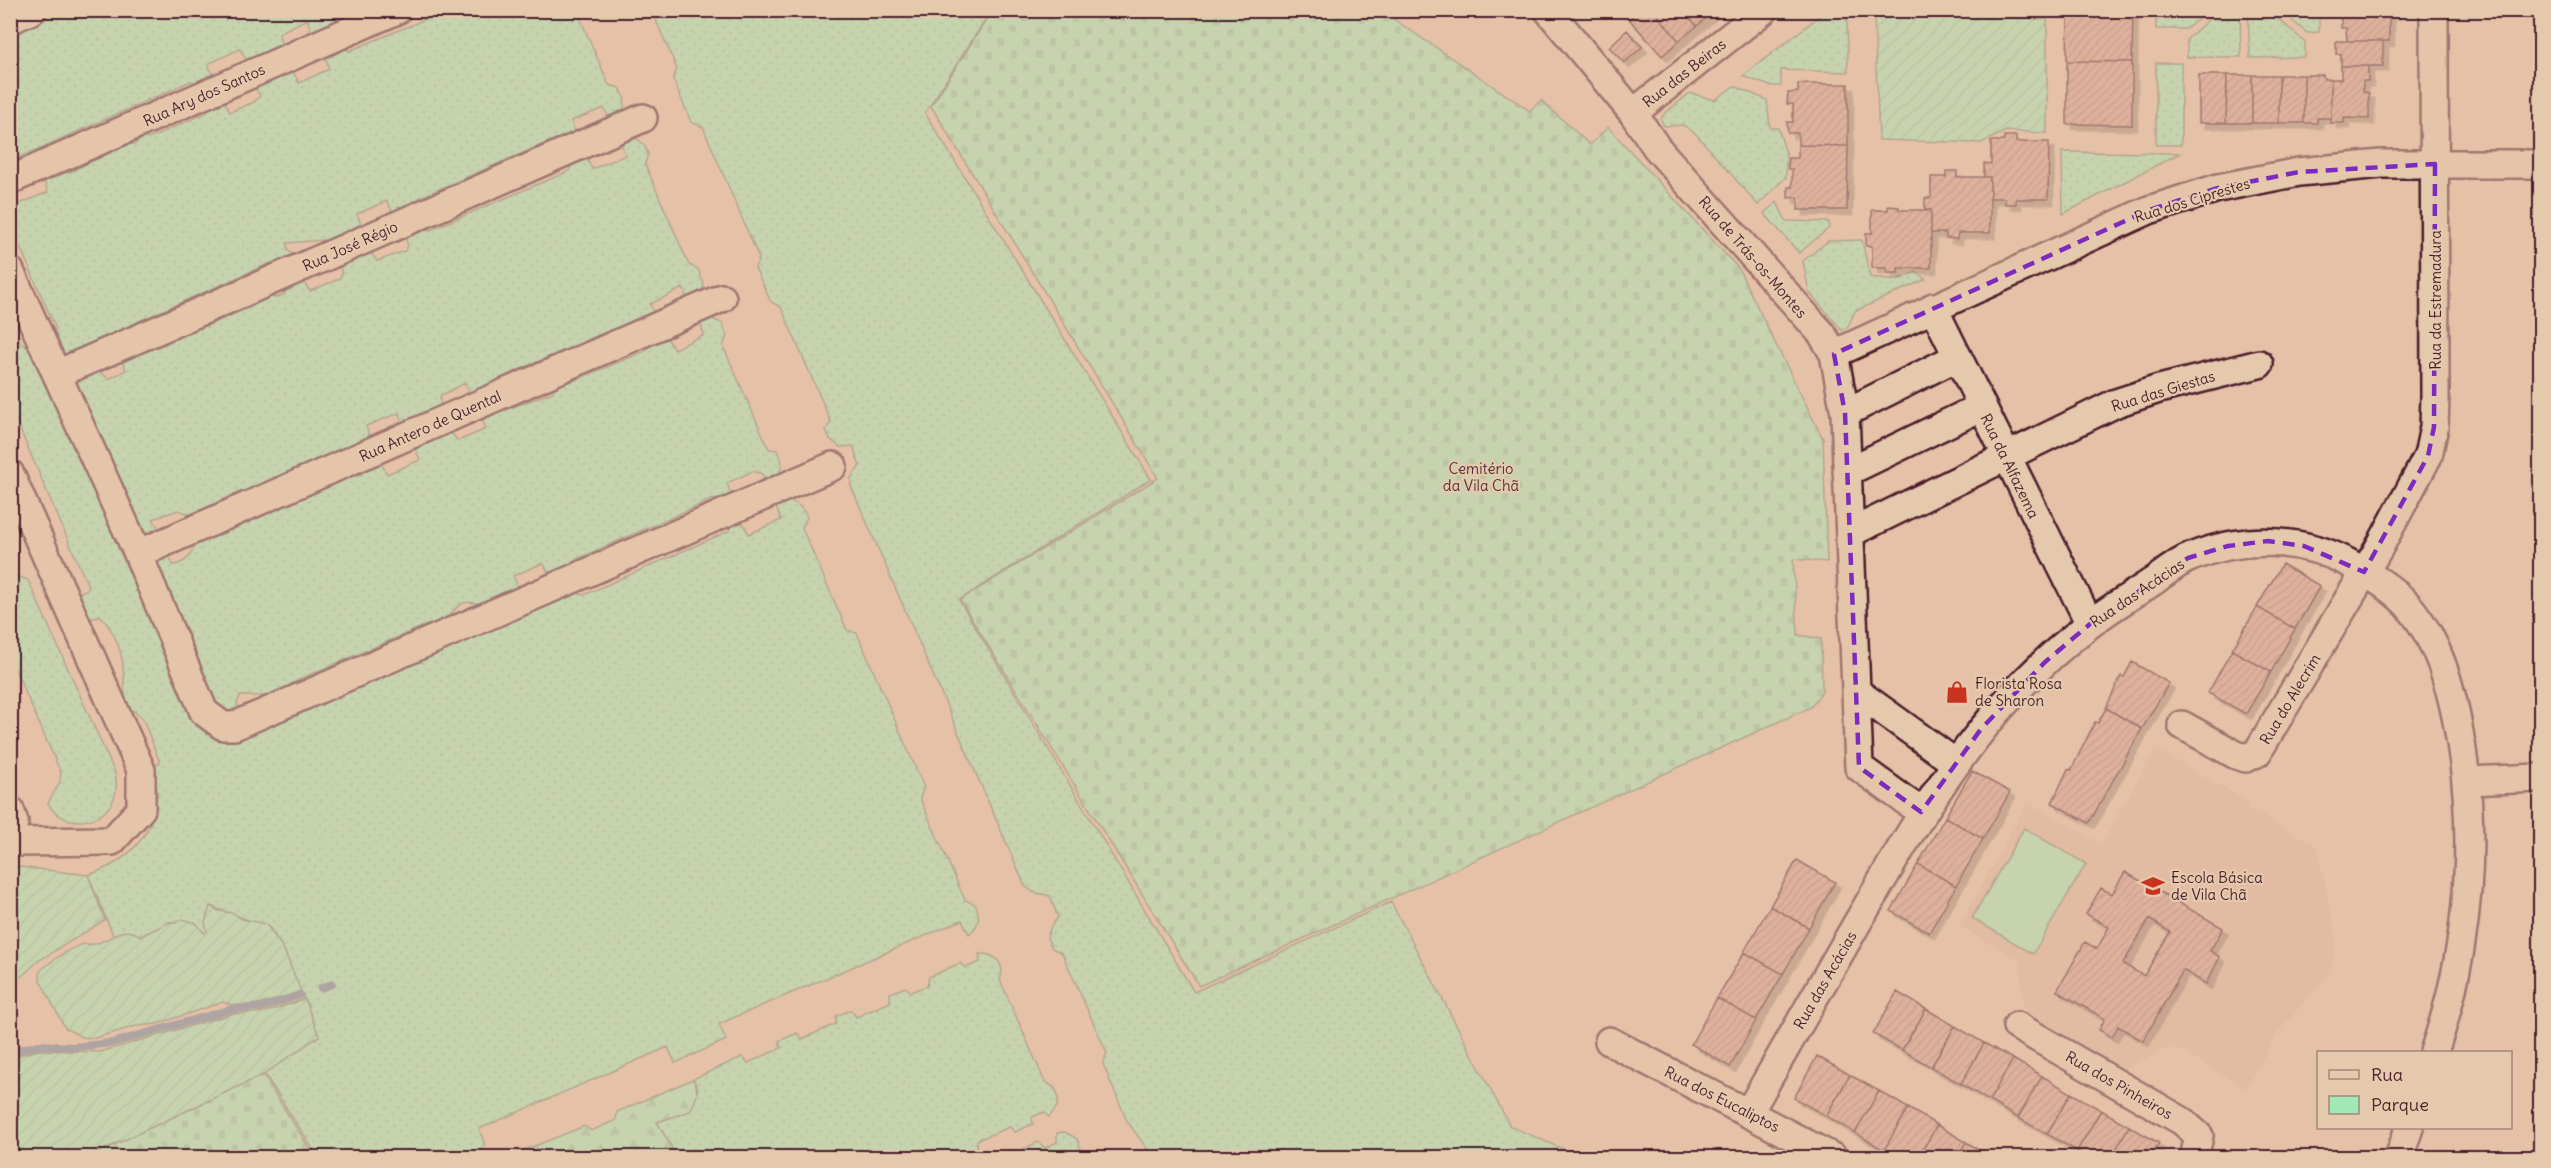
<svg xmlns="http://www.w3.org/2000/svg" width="2551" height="1168" font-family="Delius,sans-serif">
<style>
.built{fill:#ddb39e}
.grass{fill:url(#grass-dots);stroke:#768470;stroke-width:1.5}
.forest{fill:url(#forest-firs);stroke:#768470;stroke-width:1.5}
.cemetery{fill:url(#cemetery-stones);stroke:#768470;stroke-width:1.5}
.park{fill:#a1e8b6;stroke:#768470;stroke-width:1.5}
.garden{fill:url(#garden-furrows);stroke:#768470;stroke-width:1.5}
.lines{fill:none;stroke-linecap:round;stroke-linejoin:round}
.stream{stroke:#6c8199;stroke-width:8}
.building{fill:url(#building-hatch);stroke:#4a1f2b;stroke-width:1.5;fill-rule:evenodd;filter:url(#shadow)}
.minor-casing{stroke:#4a1f2b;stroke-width:32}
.minor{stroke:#e5c9ad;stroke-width:27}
.marked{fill:none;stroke:#7b2cbf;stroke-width:4.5;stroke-dasharray:12 8;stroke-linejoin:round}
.labels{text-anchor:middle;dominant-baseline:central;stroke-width:4.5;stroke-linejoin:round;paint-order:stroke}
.street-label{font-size:15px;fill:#4a1f2b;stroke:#e5c9ad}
.park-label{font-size:15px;fill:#533339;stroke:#e5c9ad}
.poi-label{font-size:15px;fill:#4a1f2b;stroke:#e5c9ad;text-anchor:start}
</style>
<defs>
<pattern id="grass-dots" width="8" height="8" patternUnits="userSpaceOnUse" patternTransform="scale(1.5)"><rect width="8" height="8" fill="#a1e8b6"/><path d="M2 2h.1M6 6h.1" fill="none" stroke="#8cc79d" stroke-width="1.8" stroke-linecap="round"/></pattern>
<pattern id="forest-firs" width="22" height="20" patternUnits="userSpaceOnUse" patternTransform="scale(1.5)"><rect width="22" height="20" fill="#a1e8b6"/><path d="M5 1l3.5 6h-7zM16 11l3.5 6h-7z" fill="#8cc79d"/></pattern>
<pattern id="cemetery-stones" width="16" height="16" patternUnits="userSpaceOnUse" patternTransform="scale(1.5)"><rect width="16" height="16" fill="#a1e8b6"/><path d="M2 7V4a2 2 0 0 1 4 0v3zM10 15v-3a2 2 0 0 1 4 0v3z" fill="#8cc79d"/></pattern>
<pattern id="garden-furrows" width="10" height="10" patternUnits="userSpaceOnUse" patternTransform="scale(1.5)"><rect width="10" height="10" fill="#a1e8b6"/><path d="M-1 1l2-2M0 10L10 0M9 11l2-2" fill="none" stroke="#8cc79d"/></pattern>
<pattern id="building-hatch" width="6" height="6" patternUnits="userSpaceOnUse" patternTransform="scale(1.5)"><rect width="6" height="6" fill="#d39d8f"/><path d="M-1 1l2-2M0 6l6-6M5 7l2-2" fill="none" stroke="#ad7f75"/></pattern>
<filter id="shadow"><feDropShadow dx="5.5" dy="5.5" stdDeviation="0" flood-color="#0004"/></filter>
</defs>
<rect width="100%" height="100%" fill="#e5c1a8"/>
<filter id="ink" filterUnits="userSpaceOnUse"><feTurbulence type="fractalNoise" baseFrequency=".0167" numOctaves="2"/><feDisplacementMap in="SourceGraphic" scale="12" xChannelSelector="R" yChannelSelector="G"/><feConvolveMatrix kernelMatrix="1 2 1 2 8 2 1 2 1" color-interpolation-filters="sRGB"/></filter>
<g filter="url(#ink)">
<path class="built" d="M2155,748l94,54 -1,6 69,38 19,89 -5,37 -53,60 -32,57 -73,-43 -51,24 -98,-57 -4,-52 -61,-35 69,-124 74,42z"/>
<path class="grass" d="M58,11h292l-7,2 -2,8 -28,15 -6,-17 -28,14 3,17 -33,14 -9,-15 -32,15 6,14 -13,6 -10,-3 -180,80v-130z
M445,11h132l32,74 11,3c9,15 4,25 -9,34l-7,-14 -33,13 6,16 -16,7 -6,-5 -137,59 -1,3 5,1 -27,15 -8,-16 -30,13 6,16 -34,14 -5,-4 -37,3 1,7 10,9 -15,7 -13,-3 -133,59v7l-65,28 -14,-5 -11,-18 9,-5 -45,-103 -1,-35 7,14 31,-13 -6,-16 16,-6 10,3 58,-28 9,-1 7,-7 6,2 58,-26 5,-10 13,-3 6,12 24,-10 6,-6 -7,-13 38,-16 8,16 30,-14 -3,-10 -5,-4 21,-11 7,7z
M652,11h339l-66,102 226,366 -192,121 235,392 197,-90 119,224 71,31h-428l-26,-36 -24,-57 4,-11 -45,-100 -10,-5 -5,-10 4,-12 7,-9 -8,-21 -17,-4 -8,-6 -174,-400v-8l9,-12 -7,-20 -13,1 -10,-8 -4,-9 5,-8 -50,-115 -10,-5 -16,-34 4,-10 -56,-131 -12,-5 -18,-43 4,-10z
M1826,11h21l1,61 -67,-2v16h-11l-27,-10z
M2156,11v-1l52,1 -22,18h-30z
M2218,11h22l1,46h-54v-18z
M2248,11l22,1 35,30v15l-55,1z
M2281,11h38v21l-12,1z
M2156,63h25v82h-25z
M1734,86l33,14 3,28h8l8,25v24l-28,28 -62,-71 -13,-9 -19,1 -3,-7 3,-5 26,-21 25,7z
M627,137c12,1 18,6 21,17l-3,10 44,101 9,4 6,16 -4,11 -10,8 -7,-16 -33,16 7,15 -41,12 -6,-1 -112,49 -6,7 -19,12 -8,-15 -25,13 1,17 -35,14 -7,-14 -33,13 5,15 -16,7 -5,-3 -92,40 1,6 -13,5 -4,-5 -25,11 -6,7 -18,11 -6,-7 -9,-3 -25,9 7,12 -16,9 -37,-92 -17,-29 -1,-9 -5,-4 -11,-27 20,-12 16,12 17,-9 -6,-14 91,-32 42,-18 14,-10 9,2 9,-4 -1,-10 16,-6 10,13 29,-12 3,-5 -4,-13 29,-13 10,13 28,-10 3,-6 -5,-12 27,-3 139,-59 6,-14 9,-4 8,16 34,-14 -7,-16z
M2062,152l118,1 -117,61z
M1777,202l9,19 43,1v6l-30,25 -35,-40z
M1862,240l8,37 27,3 19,-8 10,7 -71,32 -8,17 -5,2 -33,-38 -6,-31 25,-20z
M707,317l15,6 5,13 -4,10 46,103 8,1c6,9 6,17 1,26l-11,7 -5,-9 -9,-3 -26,12 5,15 -11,5 -8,-4 -141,62 -4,9 -17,7 -8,-14 -30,13 7,16 -42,18 -2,-7c-13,-3 -19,2 -26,13l3,3 -21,9 -6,-3 -117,50 -18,9 -19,16 -8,-4h-24l-3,7 5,10 -17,5 -11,-6 -61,-146 3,-8 11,-7 6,14c16,-1 21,-17 27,-30l55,-17 3,-7 24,-9 9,2 30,-17 9,-1c6,-12 21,-7 32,-12l1,-6 16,-8 8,14 33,-14 -7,-16 35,-15 10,12 28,-12 -6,-16 19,-9 7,6 47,-18 3,-11 6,-3 9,4 75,-31 10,-13 9,-3 9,14 30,-14 -5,-16z
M10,319l11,24 11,7 6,12 88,201 5,4 90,171 353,-146 10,3 145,-64 4,-9 8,-3 8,15 32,-14 -6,-16c15,-6 25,-2 32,13l-5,11 45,102 10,3 67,154 -4,11 45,102 10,4c6,13 4,22 -6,30l-7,-14 -243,104 7,16 -51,23 -7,-16 -189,82 6,16 -11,12h-156l-54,-84 55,-37 -36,-88 -13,-20 -60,-22 -3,25 -3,2 -8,-10 -26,-1 -29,14 -28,-1 -25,-60c49,-15 80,-57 65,-108l7,-4 -17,-44 -18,-16c-1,-35 0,-60 -25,-88l-15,7 -12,-26 16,-8 -78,-179z
M19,577l9,3 87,193c11,51 -51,62 -67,30l12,-21 1,-9 -50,-113v-82z
M979,954c16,-1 27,9 21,26l45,102c12,5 15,12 12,25l-8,10 -5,-5 -12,5 1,7 -18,8 -5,-5 -33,13v8l-18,8 -5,-5 -15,6h-262l-20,-35 33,-11 8,-23 -5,-9 49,-22 6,6 33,-15 -2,-7 18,-8 5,6 34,-15v-8l15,-6 5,7 34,-15v-9l16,-6 5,5 16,-6 2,-9 31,-14 5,5 15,-6z
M1065,1132l12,7 7,18h-64l3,-8 15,-7 7,6 12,-6v-9z"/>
<path class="forest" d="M693,1079c7,13 4,19 -3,32l-33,11 20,35h-171l79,-31 6,5 25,-11 1,-8z"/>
<path class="cemetery" d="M1380,10l150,101 11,-11 49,45 18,-18 130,141 85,171 4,123 -34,-3 5,76 23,4 1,52 -11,16 -612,279 -239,-386 198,-122 -227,-372 61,-95z
M263,1075l52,82h-227z"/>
<path class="park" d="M2024,828l62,36 -53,90 -61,-36z"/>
<path class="garden" d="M1874,15l173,4v114l-41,-2 -25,12 -102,-3z
M11,866l77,9 17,45 -67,41 -27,25z
M210,906l9,5 14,2 9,6 24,5 17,24 18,43c-23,8 -54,21 -78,11l-66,22 -21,2 -41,12 -13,-1 -17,-9 -25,-48v-9c11,-10 26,-20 40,-26 6,-2 13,1 18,-2 18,-7 24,-18 43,-7l29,-14 6,1 6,-4 14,4 8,10 3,-2 -2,-9z
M305,999l14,37 -56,39 -175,82h-77v-100l28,-7 61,2 132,-38 34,-2z"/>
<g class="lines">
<path class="stream" d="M321,988l11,-4
M10,1052l29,-7 35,2 38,-4 120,-34 32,-2 36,-12"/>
</g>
<path class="building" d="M1639,10h14l26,31 -17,15 -33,-37z
M1653,10h30l14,16 -18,15z
M1683,10h31v1l-17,15z
M2068,10h65l-1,52 -65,-1z
M2352,10h43v4h-43z
M2341,14h48v27h-42l-1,-13h-5z
M1627,30l15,17 -18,16 -15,-16z
M2336,41h47v25h-42v-12h-5z
M2067,61l65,1v63l-65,-1z
M2341,66h27v15h-5v11l6,1v26l-25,-1v5h-13v-44h10z
M2199,75h28l-1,48h-27z
M2227,75h25v48h-26z
M2252,75h27v48h-27z
M2279,75h25v48h-25z
M2304,75h19l1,4h7v39h-14v5h-13z
M1798,84h50v62l-50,-1v-12h-10l-1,-11h6v-18h-6l1,-11 10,-1z
M2004,136h12v6h33l-1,57h-32v5h-11v-6h-15v-21h-6v-14l7,1v-23h13z
M1798,145l50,1 -1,64h-49v-13l-10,1v-11h4v-18h-4v-11h10z
M1946,171h11v6h33v56h-32l-1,6 -11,-1v-5h-15v-23l-6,1v-13h6v-21h15z
M1888,206l11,1v3h32v58h-33v5h-11v-5h-15v-22h-6v-13h6v-23h16z
M2282,564l38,22 -25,43 -38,-22z
M2257,607l38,22 -24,43 -39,-22z
M2232,650l39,22 -25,42 -38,-21z
M2132,662l37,21 -27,46 -36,-21 15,-32 3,1z
M2106,708l36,21 -53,94 -37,-20 16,-34 3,1 24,-48 3,1z
M1972,771l38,21 -27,47 -38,-22z
M1945,817l38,22 -27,47 -38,-22z
M1797,860l38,22 -26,46 -39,-22z
M1918,864l38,22 -27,47 -38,-22z
M2125,872l98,56 -13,23 10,6 -14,27 -23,-14 -40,71 -25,-15 -6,11 -13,-7 6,-11 -48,-28 28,-49 12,7 12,-22 -23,-13 15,-26 11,6zM2149,919l21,13 -26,44 -21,-12z
M1770,906l39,22 -26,46 -39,-22z
M1744,952l39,22 -27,46 -39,-22z
M1897,992l29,17 -24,41 -29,-16z
M1717,998l39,22 -26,47 -39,-23z
M1926,1009l29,17 -24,41 -29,-17z
M1955,1026l29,17 -23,41 -30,-17z
M1984,1043l29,16 -24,42 -28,-17z
M1817,1056l33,19 -24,41 -32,-18z
M2013,1059l29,17 -24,42 -29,-17z
M1850,1075l29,16 -24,42 -29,-17z
M2042,1076l29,17 -24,41 -29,-16z
M1879,1091l29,17 -24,42 -29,-17z
M2071,1093l30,17 -24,41 -30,-17z
M1908,1108l29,17 -19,33h-20l-14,-8z
M2101,1110l28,16 -18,32h-23l-11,-7z
M1937,1125l29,17 -9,16h-39z
M2129,1126l30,17 -9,15h-39z
M1966,1142l28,16h-37z"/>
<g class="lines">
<g class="minor-casing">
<path id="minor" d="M1548,10l85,103 24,35 165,186 12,20 11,59 14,354 62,45
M10,20l22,-10
M1633,113l131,-103
M10,180l387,-170
M10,271l128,283 66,158 19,14h11l599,-260
M1933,307l157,317
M1834,354l315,-144 69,-22 81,-16 82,-8h159
M57,374l586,-256
M1845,413l112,-56
M1847,472l134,-65
M10,474l131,296v39l-29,32 -94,1 -8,-6
M1850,533l266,-130 43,-14 100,-25
M138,554l584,-256
M1857,692l97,70
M2182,725l54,30 10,3 11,-5 123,-207 48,-90 6,-29 1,-30 -1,-387
M2467,781l73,-3
M10,810l4,12 -4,13
M2017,1026l165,95 17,15 -5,22
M1609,1041l225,117
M1749,1112c39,-68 77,-136 117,-204 63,-109 121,-206 224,-284 20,-16 43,-29 65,-44 11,-8 23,-18 36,-23 51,-21 110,-20 158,6 22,13 47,27 63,47 26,33 37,71 45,111 22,110 13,226 -23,331
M2399,1158l10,-30"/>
</g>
<use href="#minor" class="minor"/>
</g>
</g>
<path d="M0 0H2551V1168H0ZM2435,164l-1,263 -6,29 -64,116 -60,-26 -36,-5 -40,5 -40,12 -98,66 -45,38 -64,67 -60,83 -62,-45 -14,-354 -11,-59 315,-144 69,-22 81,-16z" fill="#e5c1a8" fill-opacity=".55" fill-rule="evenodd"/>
<path class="marked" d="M2435,164l-1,263 -6,29 -64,116 -60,-26 -36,-5 -40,5 -40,12 -98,66 -45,38 -64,67 -60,83 -62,-45 -14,-354 -11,-59 315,-144 69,-22 81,-16z"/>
<defs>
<g id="shop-bare" transform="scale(1.8)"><path d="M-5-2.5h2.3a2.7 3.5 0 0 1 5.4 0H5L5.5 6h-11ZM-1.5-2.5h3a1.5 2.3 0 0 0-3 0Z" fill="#c8321e" stroke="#e5c9ad" stroke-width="2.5" paint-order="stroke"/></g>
<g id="school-bare" transform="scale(1.8)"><path d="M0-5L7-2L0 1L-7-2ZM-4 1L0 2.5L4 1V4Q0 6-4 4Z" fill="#c8321e" stroke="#e5c9ad" stroke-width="2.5" paint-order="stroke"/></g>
</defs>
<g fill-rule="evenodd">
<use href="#shop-bare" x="1957" y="692"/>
<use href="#school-bare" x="2153" y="886"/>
</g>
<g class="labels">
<g class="street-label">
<text transform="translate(1684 73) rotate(-38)">Rua das Beiras</text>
<text transform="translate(204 95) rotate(-24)">Rua Ary dos Santos</text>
<text transform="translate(2192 200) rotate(-17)">Rua dos Ciprestes</text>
<text transform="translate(350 246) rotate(-24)">Rua José Régio</text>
<text transform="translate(1753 257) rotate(49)">Rua de Trás-os-Montes</text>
<text transform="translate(2435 300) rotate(-90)">Rua da Estremadura</text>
<text transform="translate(2163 391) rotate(-17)">Rua das Giestas</text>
<text transform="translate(430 426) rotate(-24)">Rua Antero de Quental</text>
<text transform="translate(2010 466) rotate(64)">Rua da Alfazema</text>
<text transform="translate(2137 593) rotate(-34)">Rua das Acácias</text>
<text transform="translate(2290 699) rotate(-59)">Rua do Alecrim</text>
<text transform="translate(1825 980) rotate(-60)">Rua das Acácias</text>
<text transform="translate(2119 1085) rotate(30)">Rua dos Pinheiros</text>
<text transform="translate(1722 1099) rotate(27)">Rua dos Eucaliptos</text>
</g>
<g class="park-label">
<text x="1481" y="468">Cemitério<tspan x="1481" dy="17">da Vila Chã</tspan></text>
</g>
<g class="poi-label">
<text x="1975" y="683">Florista Rosa<tspan x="1975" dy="17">de Sharon</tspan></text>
<text x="2171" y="877">Escola Básica<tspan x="2171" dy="17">de Vila Chã</tspan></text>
</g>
</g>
<rect width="2551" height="1168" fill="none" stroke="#e5c9ad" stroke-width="36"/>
<rect x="18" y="18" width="2515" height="1132" fill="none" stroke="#4a1f2b" stroke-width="2" filter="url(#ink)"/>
<rect x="2317" y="1051" width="195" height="78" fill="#e5c9ad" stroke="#a78579" stroke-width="1.5"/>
<rect x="2329" y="1070" width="30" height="9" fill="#e5c9ad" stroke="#a78579" stroke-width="1.5"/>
<text x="2371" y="1081" font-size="18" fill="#4a1f2b">Rua</text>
<rect x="2329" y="1096" width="30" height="18" fill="#a1e8b6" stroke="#a78579" stroke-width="1.5"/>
<text x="2371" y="1111" font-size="18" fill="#4a1f2b">Parque</text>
</svg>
